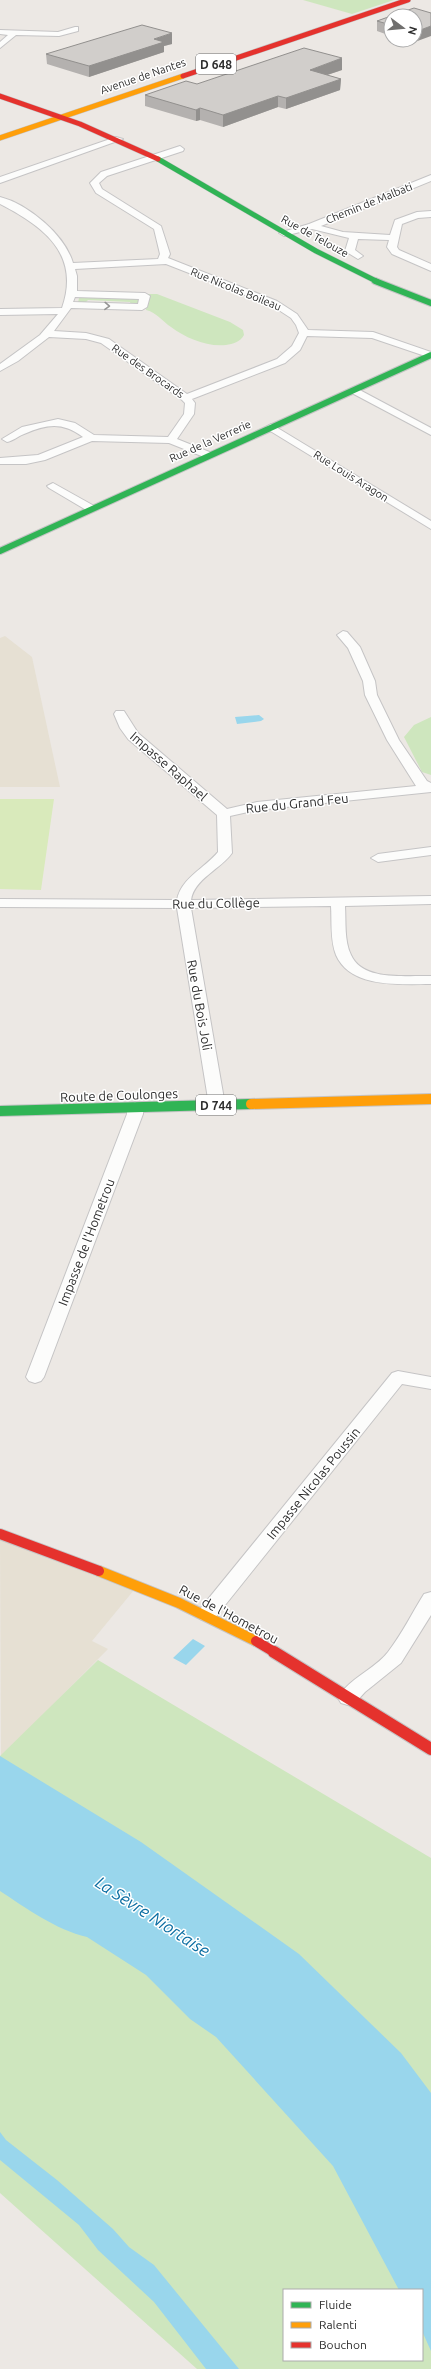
<svg xmlns="http://www.w3.org/2000/svg" width="431" height="2369" font-family="Ubuntu,sans-serif">
<style>
.education{fill:#e6e0d3}
.green{fill:#cee6be;fill-rule:evenodd}
.pitch{fill:#d9eabb}
.water{fill:#99d6ec}
.lines{fill:none;stroke-linecap:round;stroke-linejoin:round}
.street-casing{stroke:#c5c4c5;stroke-width:2}
.fast-far2-casing{stroke:#c5c4c5;stroke-width:6}
.fast-far1-casing{stroke:#c5c4c5;stroke-width:8}
.fast-casing{stroke:#c5c4c5;stroke-width:12}
.slow-far1-casing{stroke:#c5c4c5;stroke-width:6}
.slow-casing{stroke:#c5c4c5;stroke-width:12}
.jam-far2-casing{stroke:#c5c4c5;stroke-width:6}
.jam-far1-casing{stroke:#c5c4c5;stroke-width:12}
.jam-casing{stroke:#c5c4c5;stroke-width:14}
.street{fill:#fcfcfb;fill-rule:evenodd}
.fast-far2{stroke:#30b455;stroke-width:5}
.fast-far1{stroke:#30b455;stroke-width:6}
.fast{stroke:#30b455;stroke-width:10}
.slow-far1{stroke:#ff9f0a;stroke-width:5}
.slow{stroke:#ff9f0a;stroke-width:10}
.jam-far2{stroke:#e5322d;stroke-width:5}
.jam-far1{stroke:#e5322d;stroke-width:10}
.jam{stroke:#e5322d;stroke-width:12}
.wall{fill:#b4b1af}
.shaded-wall{fill:#92908e}
.building{fill:#d1cecb;stroke:#92908e}
.oneway{stroke:#959594}
.labels{text-anchor:middle;dominant-baseline:central;stroke-width:3;stroke-linejoin:round;paint-order:stroke}
.far-street-label{font-size:11px;fill:#2e2e2e;stroke:#fff}
.shield{fill:#fff;stroke:#6d6d6d;stroke-width:1}
.shield-label{font-size:12px;font-weight:bold;fill:#2e2e2e}
.street-label{font-size:13px;fill:#2e2e2e;stroke:#fff}
.near-water-label{font-size:17px;font-style:italic;fill:#0d6fa3;stroke:#fff}
</style>
<rect width="100%" height="100%" fill="#ece8e4"/>
<path class="education" d="M5,636l27,21 28,130h-60v-149z
M0,1540l134,50 -42,51 16,8 -107,108z"/>
<path class="green" d="M303,0h91l-42,14z
M148,294h9l73,28 13,8 1,5c-4,7 -11,9 -18,10 -20,2 -40,-7 -55,-18 -9,-6 -15,-15 -25,-17z
M84,296l56,2 -1,7h-8l-1,-3 -42,-2 -3,3h-7l1,-5z
M431,717v58l-9,-3 -18,-35 10,-12z
M98,1660l333,198v511h-234l-197,-176v-437zM284,2290h138v70h-138z"/>
<path class="pitch" d="M0,799h54l-13,91 -41,-1z"/>
<path class="water" d="M259,715l5,4 -3,2 -24,3 -2,-7z
M193,1639l12,7 -19,19 -13,-7z
M0,1756l141,86 158,112 102,99 30,40v258l-9,-20v-41h-23l-66,-124 -117,-129 -26,-18 -44,-44 -59,-38c-31,-7 -61,-29 -87,-46z
M0,2132l6,8 51,40 56,49 16,18 25,18 85,104h-33l-52,-67 -56,-52 -19,-25 -79,-65z"/>
<g class="lines">
<g class="street-casing">
<path id="street" d="M75,27h3v4l-19,5 -43,-1 -16,13v-6l8,-7 -8,-1v-4l58,2z
M116,137l7,2 -123,44v-6z
M180,146l4,3 -1,2 -76,25 -8,7 3,6 59,37 9,28 -2,4 109,43 20,13 11,16 65,2 58,20v6l-59,-20 -65,-2 -7,14 -15,13 -93,36 3,4 -1,11 -17,25 35,14v4h-8l-35,-14 -77,-2 -47,19 -19,4h-26v-6l38,-3 45,-18c-21,-15 -35,-13 -59,-3 -6,2 -11,7 -17,8l-5,-3 20,-12 36,-8 17,4 19,12 74,2 16,-23 1,-11 -3,-3 -81,-57 -15,-4 -37,-2 -31,24 -18,10v-7l40,-29 18,-21 -58,1v-6l62,-1c19,-54 -19,-82 -62,-104v-7c28,7 65,38 73,66l85,-4 2,-5 -6,-25 -58,-36 -6,-10 11,-11zM166,264l105,41 20,13 5,7 3,8 -7,13 -15,13 -90,35 -78,-55 -23,-6 -32,-2 17,-23 71,2 5,-3 3,-11 -5,-3 -68,-2v-15l-2,-7zM75,297l64,2 -1,5 -65,-2z
M431,175v6l-110,45 22,6 47,3 5,-15 22,-8 14,-1v6l-13,1 -16,6 -5,23 2,3 32,14v7l-39,-17 -5,-7 2,-7 -31,-1 -3,11 8,6 -5,3 -13,-8 4,-13 -37,-9 -28,7 -5,-3 30,-9z
M354,387l77,41v7l-81,-43 -1,-2z
M271,424l160,97v8l-164,-100 -1,-2z
M53,483l43,24 2,2 -6,3 -4,-1 -39,-23 -2,-2z
M343,631l4,1 13,15 15,34 2,14 22,45 28,41 4,2v9l-174,18 -27,6 2,37c-11,16 -38,26 -41,47l240,-4v8l-86,2c1,15 -1,35 6,49 12,27 56,20 80,21v8c-30,0 -80,5 -95,-29 -6,-15 -4,-34 -5,-49l-140,2 34,197 -3,3h-10l-3,-3 -32,-197 -177,-1v-8l177,1c4,-22 28,-32 41,-48l-1,-37 -89,-76 -8,-11 -6,-14 2,-3h8l14,22 89,76 30,-7 159,-16 -29,-46 -22,-45 -2,-14 -15,-33 -11,-13z
M431,847v8l-53,7 -7,-4 7,-4z
M135,1102l8,5v7l-99,263 -3,4 -6,2 -6,-2 -3,-4 101,-263v-7z
M398,1371l33,6v12l-29,-5 -188,235 -7,2 -7,-2 -3,-5 3,-5 192,-236z
M431,1592v23l-30,48 -36,29 -10,11 -7,2 -7,-2 -3,-5c12,-21 36,-28 50,-46 14,-18 24,-39 36,-58z"/>
</g>
<g class="fast-far2-casing">
<path id="fast-far2" d="M158,159l158,92 62,31"/>
</g>
<g class="fast-far1-casing">
<path id="fast-far1" d="M375,281l56,22
M0,551l431,-196"/>
</g>
<g class="fast-casing">
<path id="fast" d="M0,1111l251,-7"/>
</g>
<g class="slow-far1-casing">
<path id="slow-far1" d="M0,138l183,-62"/>
</g>
<g class="slow-casing">
<path id="slow" d="M251,1104l180,-5
M99,1571l80,32 77,38"/>
</g>
<g class="jam-far2-casing">
<path id="jam-far2" d="M183,76l225,-76
M0,96l80,28 78,35"/>
</g>
<g class="jam-far1-casing">
<path id="jam-far1" d="M0,1534l99,37
M256,1641l20,12"/>
</g>
<g class="jam-casing">
<path id="jam" d="M274,1652l157,97"/>
</g>
<use href="#street" class="street"/>
<use href="#fast-far2" class="fast-far2"/>
<use href="#fast-far1" class="fast-far1"/>
<use href="#fast" class="fast"/>
<use href="#slow-far1" class="slow-far1"/>
<use href="#slow" class="slow"/>
<use href="#jam-far2" class="jam-far2"/>
<use href="#jam-far1" class="jam-far1"/>
<use href="#jam" class="jam"/>
</g>
<path class="wall" d="M391,16v20l-14,-5v-10z
M404,40h11l1,2 -4,1z
M172,44l-8,2v6l-75,25 -42,-13 -1,-10z
M342,70l-15,5 14,4 -1,11 -54,19 -8,-2 -55,20 -23,-7 -4,1 -51,-15v-11l52,-11z"/>
<path class="shaded-wall" d="M431,26v10l-19,7v-3h3v-8z
M172,33v11l-8,2v6l-75,25v-11l65,-27z
M342,58v12l-33,11 1,-11z
M341,79l-1,11 -54,19v-11z
M278,96v11l-55,20v-12z
M200,108v12l-4,1v-11z"/>
<path class="building" d="M414,8l17,5v13l-16,6v-16h-24z
M391,16v9l-14,-4z
M142,25l30,8 -18,6 10,3 -75,24 -43,-12z
M304,48l38,10 -32,12 31,9 -55,19 -8,-2 -55,19 -23,-7 -4,2 -51,-15 41,-14 11,3z"/>
<defs><path id="oneway-chevron" d="M-2-3.5L2.5 0L-2 3.5" fill="none" stroke-width="1.6" stroke-linecap="round" stroke-linejoin="round"/></defs>
<use class="oneway" href="#oneway-chevron" transform="translate(107 306) rotate(2)"/>
<g class="labels">
<g class="far-street-label">
<text transform="translate(143 76) rotate(-19)">Avenue de Nantes</text>
<text transform="translate(369 203) rotate(-22)">Chemin de Malbati</text>
<text transform="translate(315 236) rotate(29)">Rue de Telouze</text>
<text transform="translate(236 289) rotate(22)">Rue Nicolas Boileau</text>
<text transform="translate(148 371) rotate(35)">Rue des Brocards</text>
<text transform="translate(210 441) rotate(-24)">Rue de la Verrerie</text>
<text transform="translate(351 476) rotate(32)">Rue Louis Aragon</text>
</g>
<g class="shield">
<rect x="196" y="54" width="40" height="20" rx="3"/>
<rect x="196" y="1095" width="40" height="20" rx="3"/>
</g>
<g class="shield-label">
<text x="216" y="64">D 648</text>
<text x="216" y="1105">D 744</text>
</g>
<g class="street-label">
<text transform="translate(169 766) rotate(41)">Impasse Raphael</text>
<text transform="translate(297 803) rotate(-6)">Rue du Grand Feu</text>
<text transform="translate(216 903) rotate(-1)">Rue du Collège</text>
<text transform="translate(200 1005) rotate(80)">Rue du Bois Joli</text>
<text transform="translate(119 1095) rotate(-2)">Route de Coulonges</text>
<text transform="translate(86 1242) rotate(-69)">Impasse de l'Hometrou</text>
<text transform="translate(313 1483) rotate(-51)">Impasse Nicolas Poussin</text>
<text transform="translate(229 1614) rotate(28)">Rue de l'Hometrou</text>
</g>
<g class="near-water-label">
<text transform="translate(153 1916) rotate(33)">La Sèvre Niortaise</text>
</g>
</g>
<rect x="283" y="2289" width="140" height="72" fill="#ffffff" stroke="#ababab"/>
<rect x="291" y="2302" width="20" height="6" fill="#30b455" stroke="#ababab"/>
<text x="319" y="2309" font-size="12" fill="#2e2e2e">Fluide</text>
<rect x="291" y="2322" width="20" height="6" fill="#ff9f0a" stroke="#ababab"/>
<text x="319" y="2329" font-size="12" fill="#2e2e2e">Ralenti</text>
<rect x="291" y="2342" width="20" height="6" fill="#e5322d" stroke="#ababab"/>
<text x="319" y="2349" font-size="12" fill="#2e2e2e">Bouchon</text>
<g transform="translate(403 28) rotate(106)"><circle r="19" fill="#ffffff" stroke="#ababab"/>
<path d="M0-3L7 15L0 10L-7 15Z" fill="#706f6e"/>
<text y="-6" font-size="11" font-weight="bold" text-anchor="middle" fill="#2e2e2e">N</text>
</g>
</svg>
